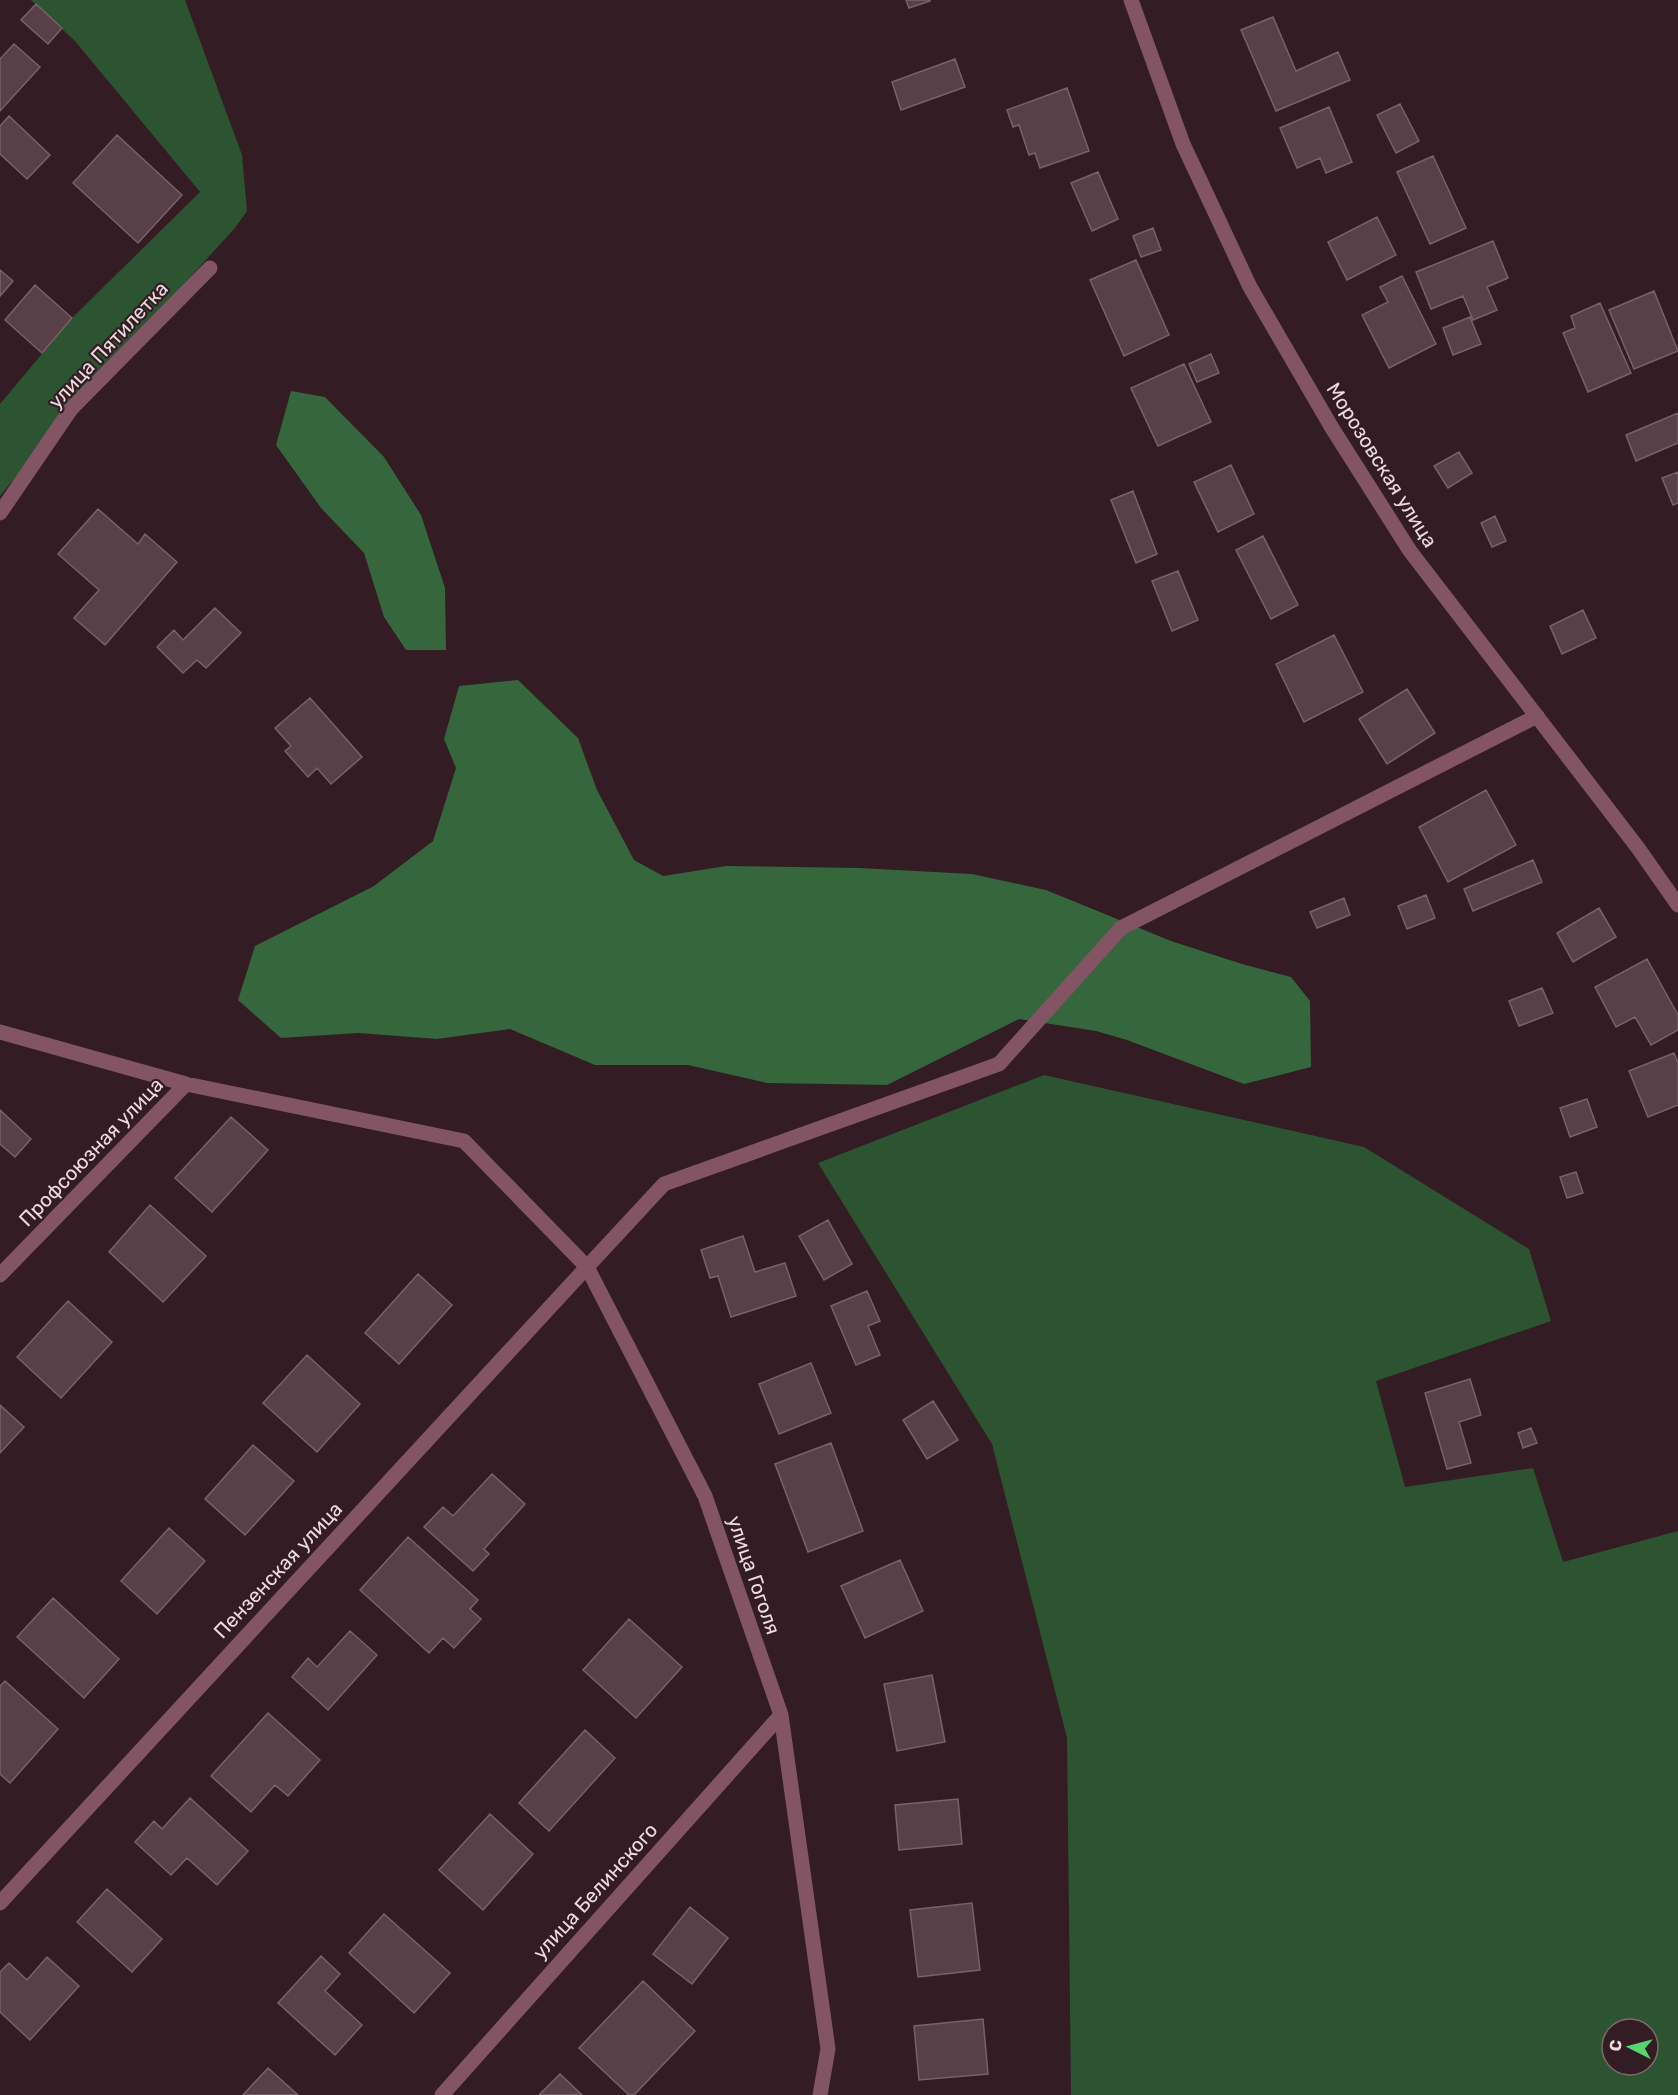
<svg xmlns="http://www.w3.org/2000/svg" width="1678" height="2095" font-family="Rubik,sans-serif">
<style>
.green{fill:#2c5431;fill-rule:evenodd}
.forest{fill:#35663c}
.building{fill:#594048;stroke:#7b6068;stroke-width:1.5}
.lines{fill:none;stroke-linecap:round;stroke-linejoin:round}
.lane{stroke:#835464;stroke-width:15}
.street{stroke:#835464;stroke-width:15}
.labels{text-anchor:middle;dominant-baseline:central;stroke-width:4.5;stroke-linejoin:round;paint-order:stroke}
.street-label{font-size:20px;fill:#ecdce0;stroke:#331c24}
</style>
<rect width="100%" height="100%" fill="#331c24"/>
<path class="green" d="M31,0h154l57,155 5,56 -12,17 -145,159 -90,109v-92l72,-86 128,-126 -125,-151z
M1044,1075l320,72 165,102 22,72 -175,60 29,106 128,-19 30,94 115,-31v564h-607l-4,-357 -75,-294 -174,-281zM1612,2029h36v36h-36z"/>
<path class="forest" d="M291,391l34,6 59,60 37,58 24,73 1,62h-40l-22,-33 -20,-64 -43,-45 -45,-63z
M518,680l60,58 19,52 37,70 29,16 63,-10 133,2 113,6 74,16 125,51 71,23 49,13 19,24 1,66 -67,17 -117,-44 -31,-9 -77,-12 -132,66 -120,-2 -79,-18h-93l-85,-36 -73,10 -79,-6 -77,5 -43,-38 17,-54 119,-60 59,-45 23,-73 -12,-29 15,-53z"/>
<path class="building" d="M906,0h24v1l-21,7z
M36,4l26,24 -14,16 -27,-24z
M1273,17l23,54 42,-19 12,28 -74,31 -35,-81z
M14,44l26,23 -40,44v-52z
M955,59l10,28 -64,23 -9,-28z
M1067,88l22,63 -49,17 -5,-15 -6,2 -10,-30 -6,2 -6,-17z
M1400,104l19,37 -23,12 -19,-38z
M1329,107l23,55 -26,11 -6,-15 -23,10 -17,-40z
M9,116l41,39 -23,24 -27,-25v-28z
M117,135l65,60 -44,48 -65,-60z
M1433,156l33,72 -36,16 -33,-72z
M1098,172l20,47 -26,12 -21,-48z
M1377,217l19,38 -49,25 -19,-38z
M1153,228l8,22 -20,7 -8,-21z
M1493,241l15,37 -21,9 10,23 -24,10 -10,-24 -32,13 -15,-37z
M1136,260l33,75 -45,21 -34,-76z
M0,270l13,11 -13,15z
M1402,276l34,68 -47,24 -27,-53 26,-13 -8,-15z
M35,285l37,33 -30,35 -37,-33z
M1654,291l24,60 -44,18 -25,-59z
M1600,303l31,70 -43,19 -25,-59 12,-5 -4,-12z
M1470,317l11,27 -28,11 -10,-27z
M1211,354l8,19 -22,9 -8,-18z
M1184,364l27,58 -53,24 -27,-58z
M1678,413v30l-42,18 -10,-26z
M1459,452l13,21 -24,15 -14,-22z
M1231,465l23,49 -36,18 -24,-50z
M1678,472v31l-5,2 -11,-27z
M1133,491l24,63 -21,9 -25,-63z
M98,509l40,35 7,-10 32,28 -72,83 -31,-27 25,-28 -41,-36z
M1495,516l11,25 -14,6 -11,-24z
M1263,536l35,69 -27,14 -35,-69z
M1178,571l20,49 -26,11 -20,-50z
M215,608l26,25 -35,35 -9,-8 -14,13 -26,-26 17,-17 9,10z
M1583,610l13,28 -34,16 -12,-28z
M1334,635l29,57 -59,30 -28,-58z
M1407,689l28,44 -48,31 -28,-45z
M310,698l52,59 -31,27 -14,-16 -9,9 -23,-26 6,-5 -16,-18z
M1486,790l30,55 -68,37 -29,-55z
M1533,860l9,22 -69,29 -9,-22z
M1426,895l9,23 -28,11 -9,-23z
M1344,898l6,17 -33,13 -7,-16z
M1599,908l17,29 -43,25 -16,-29z
M1647,959l31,56v15l-27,15 -16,-28 -19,10 -21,-40z
M1542,988l11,25 -34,13 -10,-25z
M1674,1053l4,10v42l-30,12 -19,-46z
M1587,1099l10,28 -27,10 -10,-29z
M0,1110l31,29 -16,18 -15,-13z
M231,1117l37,33 -56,62 -37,-34z
M1576,1172l7,21 -16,5 -7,-21z
M150,1205l56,51 -43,46 -54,-50z
M828,1220l24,44 -28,16 -25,-44z
M743,1236l12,36 30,-9 11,33 -65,21 -13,-41 -8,2 -9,-28z
M418,1274l34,31 -53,59 -34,-31z
M867,1291l13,30 -12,5 12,29 -24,10 -25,-59z
M68,1301l44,41 -51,56 -44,-41z
M307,1355l53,49 -43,48 -54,-49z
M811,1363l20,50 -52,21 -20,-50z
M1470,1379l11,36 -22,7 12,41 -24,6 -22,-76z
M933,1401l25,39 -31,19 -24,-39z
M0,1405l24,22 -24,26z
M1531,1428l6,15 -14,5 -5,-15z
M831,1443l32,88 -55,21 -33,-88z
M253,1445l41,36 -49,54 -40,-36z
M492,1474l33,30 -41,45 5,5 -16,17 -49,-44 19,-20 10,9z
M169,1528l36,33 -48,53 -36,-33z
M408,1537l70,63 -8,9 11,10 -27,29 -11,-10 -14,15 -69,-63z
M900,1560l23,51 -58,27 -24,-52z
M53,1598l66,61 -35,39 -67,-61z
M629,1619l53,48 -46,51 -53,-48z
M350,1631l27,24 -49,55 -36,-33 16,-19 9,9z
M932,1675l13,67 -48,9 -13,-67z
M5,1681l53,48 -48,54 -10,-9v-88z
M268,1713l52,47 -32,36 -13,-11 -24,27 -40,-36z
M585,1730l30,28 -66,73 -30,-28z
M190,1798l58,53 -31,34 -30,-27 -16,17 -36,-33 19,-21 8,8z
M958,1799l4,45 -63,6 -4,-45z
M490,1814l43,40 -50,56 -44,-40z
M107,1889l55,50 -30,33 -55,-50z
M972,1903l8,67 -62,7 -8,-67z
M690,1907l38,31 -36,46 -39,-30z
M384,1914l66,59 -36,40 -65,-60z
M321,1956l19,18 -15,17 37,34 -27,30 -57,-52z
M47,1957l32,29 -49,54 -30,-28v-40l9,-9 18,17z
M643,1981l52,50 -61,64h-5l-50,-47z
M983,2019l5,55 -69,6 -5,-54z
M268,2068l30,27h-55z
M560,2074l22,21h-43z"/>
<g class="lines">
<path class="lane" d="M587,1267l77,-83 335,-120 122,-136 416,-212"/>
<path class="street" d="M1131,0l52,144 67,143 82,141 78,123 228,297 40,57
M0,513l71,-104 139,-141
M0,1032l186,52 278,57 123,126 118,229 76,219 47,334 -8,46
M0,1275l186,-191
M0,1903l587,-636
M442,2095l339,-380"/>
</g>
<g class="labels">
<g class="street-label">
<text transform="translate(108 345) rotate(-47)">улица Пятилетка</text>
<text transform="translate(1382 465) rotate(58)">Морозовская улица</text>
<text transform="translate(91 1152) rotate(-46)">Профсоюзная улица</text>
<text transform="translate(278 1570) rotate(-47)">Пензенская улица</text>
<text transform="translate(754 1575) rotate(71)">улица Гоголя</text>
<text transform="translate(595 1891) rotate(-48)">улица Белинского</text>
</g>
</g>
<g transform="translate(1630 2047) rotate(276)"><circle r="28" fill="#331c24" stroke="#7d696f" stroke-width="1.5"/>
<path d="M0-4.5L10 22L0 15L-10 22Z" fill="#59d56f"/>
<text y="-9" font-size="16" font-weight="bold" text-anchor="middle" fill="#ecdce0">С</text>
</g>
</svg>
